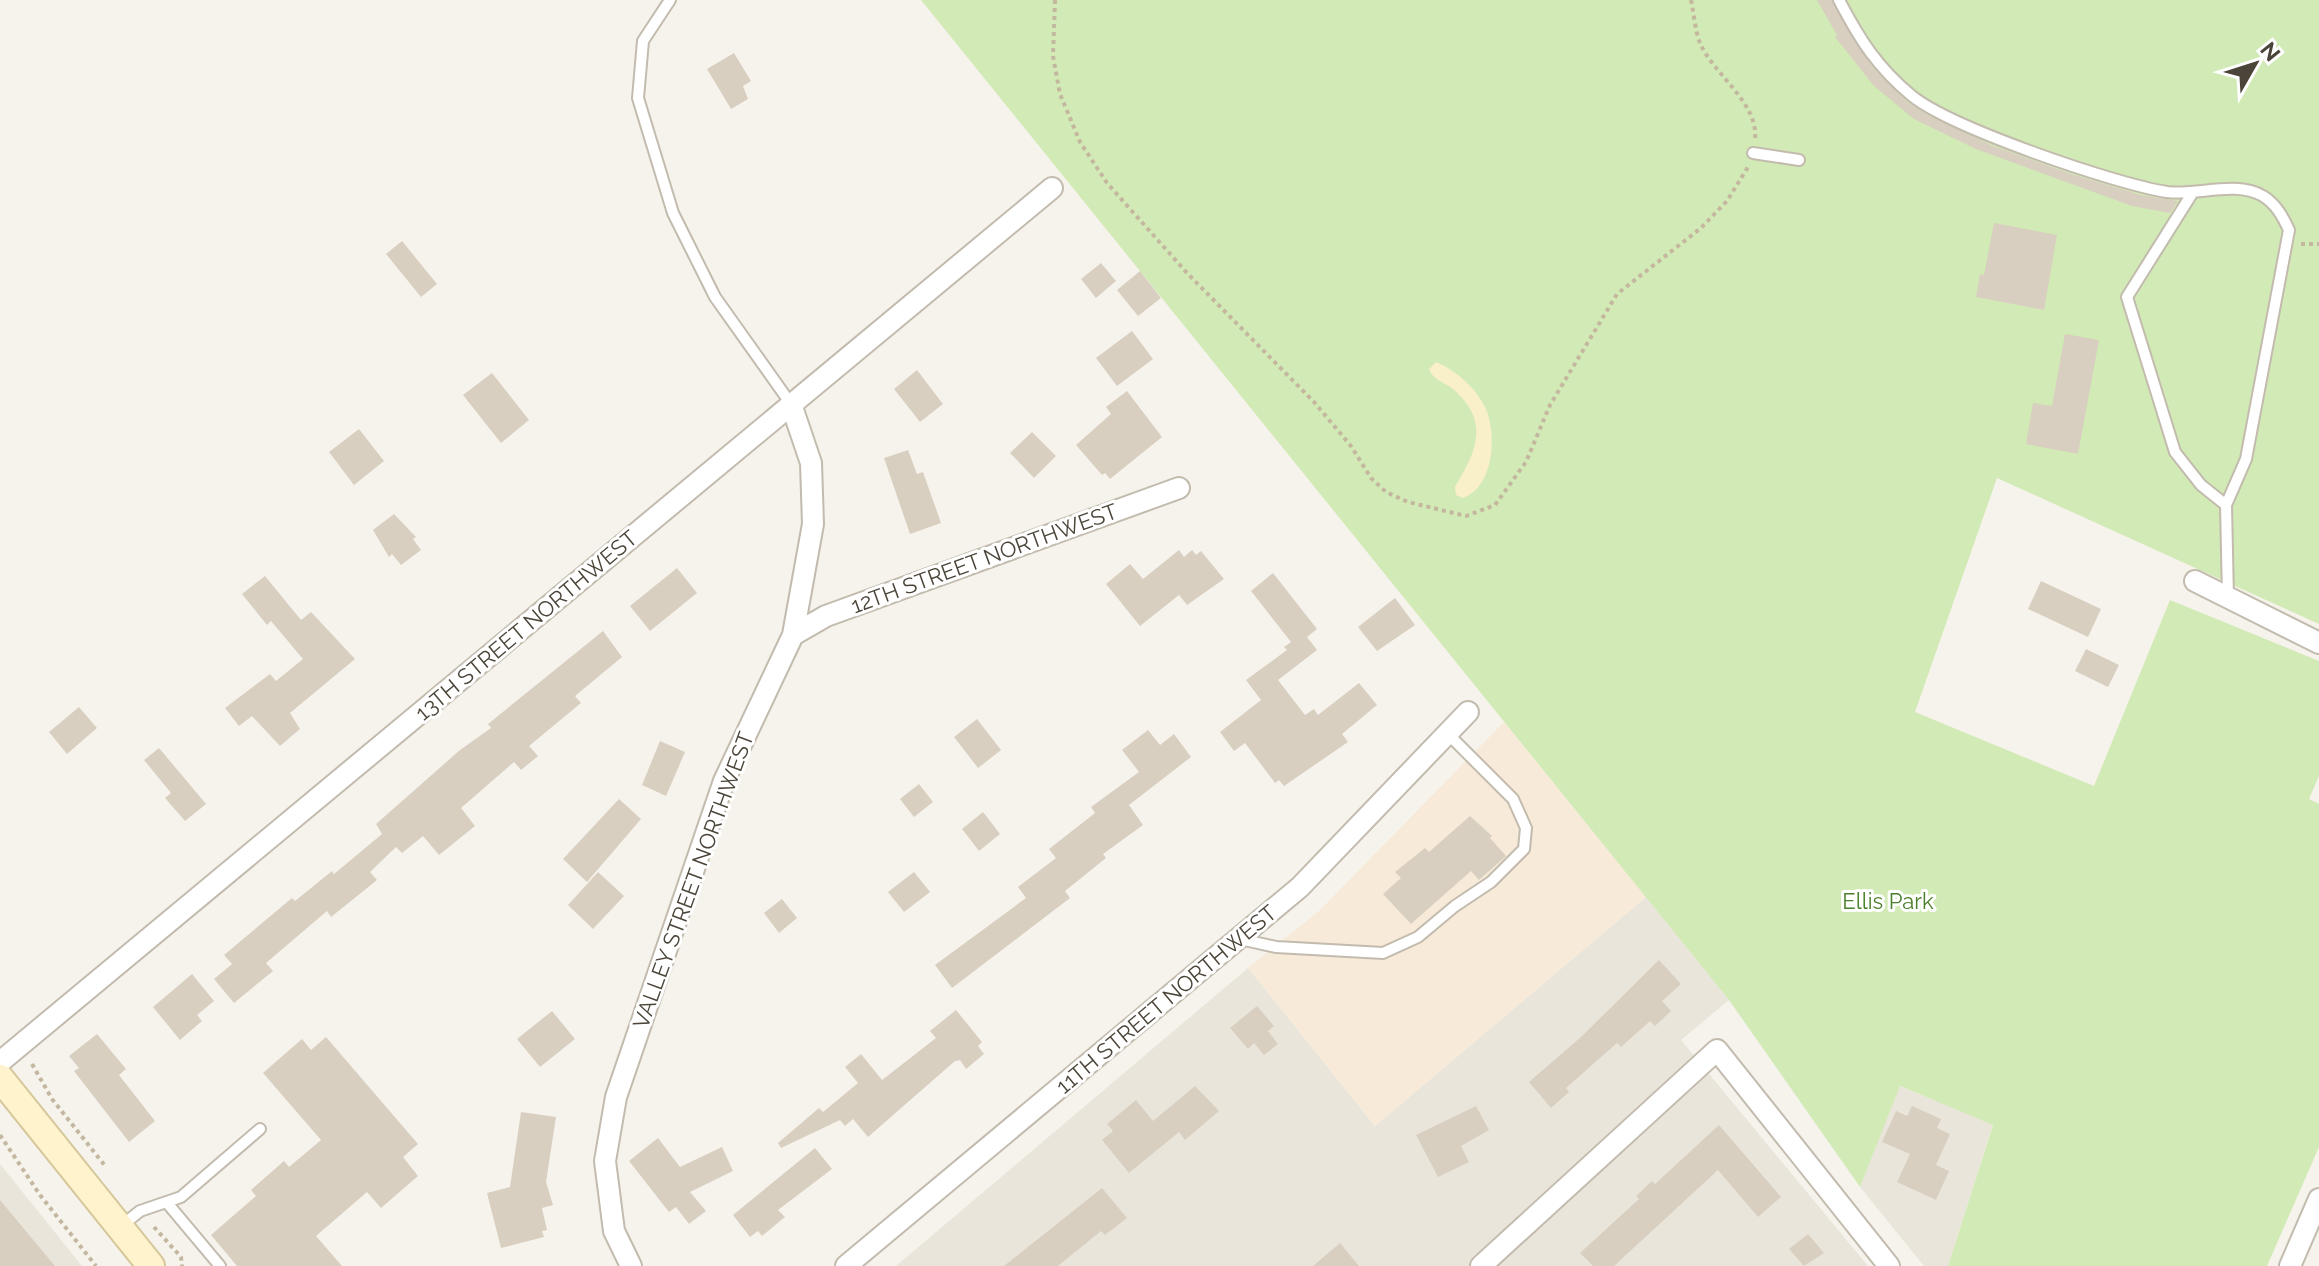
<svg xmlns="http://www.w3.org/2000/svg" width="2319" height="1266" font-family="Raleway,sans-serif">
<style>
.residential{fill:#eae5da}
.commercial{fill:#f7ead8}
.green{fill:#d2eab5}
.sand{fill:#f9efc9}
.building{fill:#d8cfc1}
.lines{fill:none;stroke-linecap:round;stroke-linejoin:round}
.lane-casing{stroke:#c2bbae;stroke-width:14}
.street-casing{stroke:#c2bbae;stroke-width:24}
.secondary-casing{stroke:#d6c79b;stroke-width:30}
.path{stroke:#c4b79f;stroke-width:4;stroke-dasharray:4 4;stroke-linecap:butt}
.lane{stroke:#fff;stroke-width:10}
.street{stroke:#fff;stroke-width:20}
.secondary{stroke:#fff3cd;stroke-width:26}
.labels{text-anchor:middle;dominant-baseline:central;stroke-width:6;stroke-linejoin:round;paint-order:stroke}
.street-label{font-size:22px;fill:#4b4439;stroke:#fff}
.park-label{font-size:22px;fill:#4a7f2a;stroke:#fff}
</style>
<rect width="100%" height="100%" fill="#f6f3ec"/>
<path class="residential" d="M1646,897l83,103 -48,40 187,226h-972l352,-298 127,158z
M1899,1086l94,38 -45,142h-24l-64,-79z
M0,1164l82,102h-82z"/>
<path class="commercial" d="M1504,722l142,175 -271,229 -127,-158 72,-58z"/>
<path class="green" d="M921,0h1398v624l-322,-146 -82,234 179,74 76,-186 149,61v115l-10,23 10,5v343l-52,119h-319l45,-141 -93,-39 -40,101 -131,-187z"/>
<path class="sand" d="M1436,362c20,8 41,27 50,47 11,26 8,78 -23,89l-7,-3 -1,-8c21,-35 36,-65 -2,-98 -9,-7 -20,-9 -24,-20z"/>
<path class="building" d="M1817,0h14l42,68 34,34 22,14 64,30 78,28 70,21 37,6 -8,12 -38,-7 -156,-57 -62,-30 -40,-33 -39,-49 2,-2z
M734,53l17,28 -8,5 5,13 -17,10 -24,-40z
M1994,223l63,12 -13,75 -68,-13 4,-23 4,1z
M402,241l35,43 -16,13 -35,-43z
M1101,263l15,18 -20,17 -15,-19z
M1140,271l21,27 -23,18 -21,-26z
M1132,331l21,28 -36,27 -21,-28z
M2065,334l34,6 -21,114 -52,-10 7,-41 19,3z
M917,370l26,34 -23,18 -26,-33z
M492,373l37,47 -28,23 -38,-48z
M1127,391l35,46 -52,42 -5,-6 -3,2 -26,-30 35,-31 -5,-7z
M359,429l25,32 -30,24 -25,-33z
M1032,432l24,24 -22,22 -24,-25z
M908,450l9,24 6,-2 18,51 -31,11 -26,-76z
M394,514l22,23 -3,2 8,11 -20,15 -9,-11 -3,3 -16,-27z
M1179,550l5,7 8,-7 4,5 5,-4 23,28 -37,26 -8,-10 -39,31 -34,-42 24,-20 13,15z
M677,568l20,25 -47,38 -20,-25z
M1273,573l44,56 -10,8 10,13 -39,30 27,35 9,-6 4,6 41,-32 18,22 -35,29 6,8 -64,44 -5,-6 -4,3 -30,-40 -11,8 -14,-19 41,-32 -15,-20 41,-30 -3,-3 7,-5 -40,-51z
M265,576l36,44 10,-8 44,47 -65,54 10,16 -20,17 -28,-30 -13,10 -14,-18 45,-34 6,7 27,-22 -32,-38 -4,4 -25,-31z
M2041,581l60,28 -13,28 -60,-28z
M1395,598l20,27 -38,26 -19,-24z
M603,631l19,26 -47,39 6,7 -52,43 9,10 -17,14 -7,-8 -53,46 14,18 -36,29 -16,-19 -21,17 -6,-6 -26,25 7,8 -46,37 -4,-6 -61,52 7,8 -39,32 -20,-24 18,-15 -8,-9 68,-57 3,3 37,-30 2,3 48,-40 -6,-10 84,-74 31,-22 -3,-4z
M2086,649l33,16 -11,22 -33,-16z
M79,707l18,21 -30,26 -18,-22z
M977,719l24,31 -23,18 -24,-31z
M1148,730l12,15 14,-11 17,23 -62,48 14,20 -40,29 3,4 -41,33 5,7 -118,90 -17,-23 91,-67 -8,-11 38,-29 -7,-9 46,-36 -4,-6 48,-35 -17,-22z
M660,741l25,11 -19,44 -24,-11z
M159,748l47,56 -21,17 -20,-23 6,-5 -27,-33z
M919,784l14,18 -19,15 -14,-18z
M619,799l22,20 -54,63 -24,-23z
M983,812l17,22 -21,17 -17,-22z
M1470,816l22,20 -2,2 16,18 -27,24 -8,-9 -60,53 -28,-30 18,-16 -6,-6 30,-24 4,4z
M598,872l26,24 -31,33 -25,-24z
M914,872l16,20 -26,20 -16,-20z
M782,899l15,19 -18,15 -15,-20z
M1659,960l22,24 -19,17 9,10 -16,15 -5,-5 -29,26 -4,-4 -51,45 3,4 -18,16 -22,-26 52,-45z
M192,974l22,27 -17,14 5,6 -22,19 -27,-33z
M1257,1006l17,20 -6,5 10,13 -14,11 -10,-12 -6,6 -18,-21z
M956,1010l26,32 -4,4 6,8 -18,15 -6,-9 -5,1 -87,76 -15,-18 -8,7 -5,-6 -59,28 -3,-5 41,-35 4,4 35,-29 -13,-16 16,-13 21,26 54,-42 -6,-7z
M552,1011l23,28 -35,28 -23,-28z
M97,1034l29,35 -7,6 36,46 -26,21 -55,-71 5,-3 -10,-12z
M326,1037l92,107 -15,13 15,19 -37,32 -14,-16 -51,44 26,30h-105l-26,-31 45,-39 -5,-6 33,-29 5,6 32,-27 -58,-67 39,-34 9,11z
M1195,1086l24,25 -34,29 -6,-8 -50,41 -27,-33 11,-9 -6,-7 29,-24 17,21z
M1476,1106l13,24 -28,16 8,16 -31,15 -22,-42z
M1912,1106l29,13 -4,9 13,6 -14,31 13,6 -13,29 -39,-18 13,-28 -28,-12 14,-31 11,5z
M521,1112l35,5 -10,65 7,23 -11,3 5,22 -5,1 2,6 -43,11 -14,-55 23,-6z
M1719,1125l62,72 -23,20 -40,-47 -104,96h-21l-13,-13 59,-54 -3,-3 16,-15 3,3z
M658,1138l22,29 42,-20 11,24 -43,21 16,19 -17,13 -13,-17 -7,5 -40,-51z
M815,1148l17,21 -54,41 7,7 -23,19 -4,-5 -8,6 -17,-22z
M1102,1188l25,30 -22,17 -4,-4 -43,35h-54z
M0,1200l55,66h-55z
M1808,1234l16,19 -20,13 -15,-17z
M1340,1243l19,23h-46z"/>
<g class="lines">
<g class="lane-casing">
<path id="lane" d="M670,0l-27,41 -5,57 35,115 42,84 76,107
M1839,0c21,40 38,67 73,96 40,32 203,88 255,96 31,4 68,-12 96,4 13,8 20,21 26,34l-43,229 -20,46 2,93
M1753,153l46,7
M2193,192l-66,105 48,155 26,33 25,20
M1240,939l36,8 107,6 35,-16 37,-31 36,-24 33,-33 2,-21 -13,-29 -66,-66
M168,1204l52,62
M120,1227l20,-16 41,-14 79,-68"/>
</g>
<g class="street-casing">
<path id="street" d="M2195,581l124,62
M793,635l33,-19 353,-128
M0,1062l1052,-874
M631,1266l-17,-35 -9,-70 11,-64 108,-316 69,-146 20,-111 -2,-61 -20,-59
M846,1266l454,-379 168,-175
M1481,1266l236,-216 172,216
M2290,1266l29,-67"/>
</g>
<g class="secondary-casing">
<path id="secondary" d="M0,1078l151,188"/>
</g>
<path class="path" d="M1055,0l-2,56 7,38 20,48 27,41 80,90 127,129 37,44 20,32 15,14 22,10 58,14 29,-11 31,-43 24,-57 67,-111 84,-66 26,-27 21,-34
M1691,0c3,14 4,30 9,43 13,31 59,60 55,96
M2301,244h18
M32,1064l20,35 54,68
M0,1135l40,60 56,71
M154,1227l27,30 1,9"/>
<use href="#lane" class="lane"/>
<use href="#street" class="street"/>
<use href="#secondary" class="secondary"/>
</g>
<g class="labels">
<g class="street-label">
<text transform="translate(984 558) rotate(-20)">12TH STREET NORTHWEST</text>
<text transform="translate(526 625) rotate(-40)">13TH STREET NORTHWEST</text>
<text transform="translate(693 880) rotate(-70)">VALLEY STREET NORTHWEST</text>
<text transform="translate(1166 999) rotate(-40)">11TH STREET NORTHWEST</text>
</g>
<g class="park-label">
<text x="1888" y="901">Ellis Park</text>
</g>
</g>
<g transform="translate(2255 64) rotate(51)" stroke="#ffffff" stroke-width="6" paint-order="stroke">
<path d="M0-6L14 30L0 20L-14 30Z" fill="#4b4439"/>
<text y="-12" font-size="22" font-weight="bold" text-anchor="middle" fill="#4b4439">N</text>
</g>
</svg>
